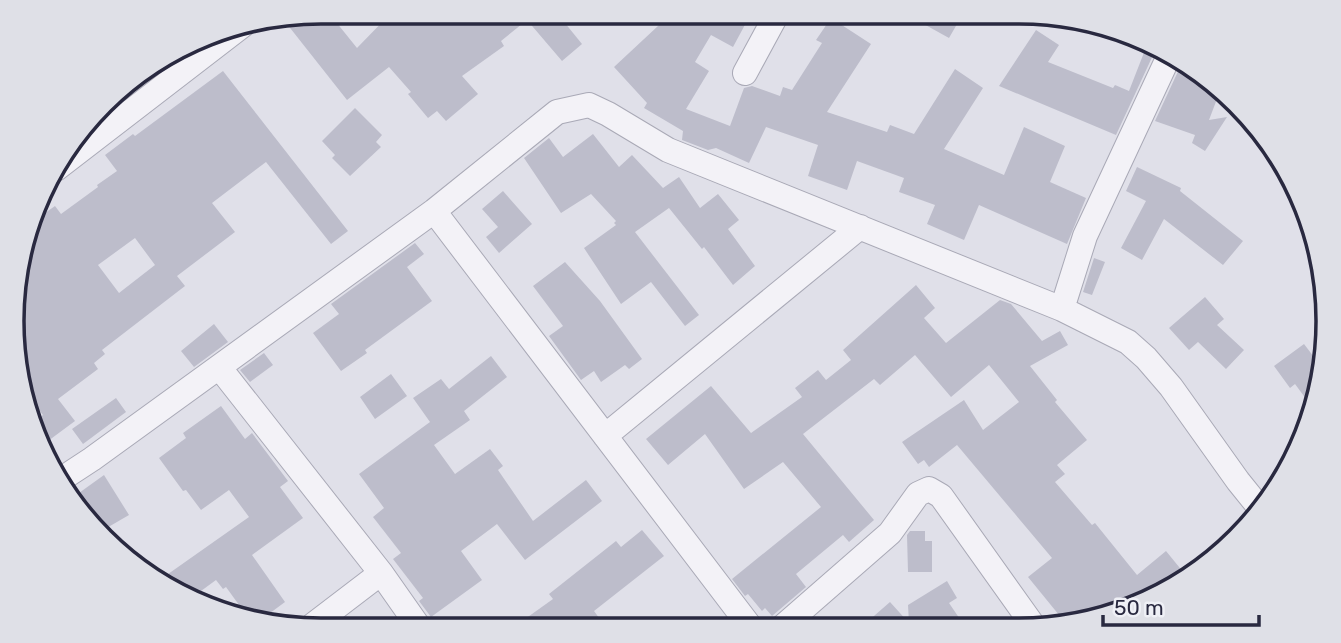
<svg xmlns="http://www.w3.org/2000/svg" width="1341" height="643" font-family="Rubik,sans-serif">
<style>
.building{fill:#bdbdcb;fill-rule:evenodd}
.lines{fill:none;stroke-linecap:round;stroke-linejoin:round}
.minor-casing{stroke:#a9a9b6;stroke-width:26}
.minor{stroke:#f3f2f7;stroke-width:24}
.rim{fill:none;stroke:#292940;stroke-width:3.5}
</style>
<rect width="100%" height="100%" fill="#e0e0e9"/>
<path class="building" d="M321,12h7l29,36 35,-36h164l26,32 -20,17 -35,-41 -26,21 3,5 -42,30 16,18 -32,27 -9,-10 -9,7 -20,-24 3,-2 -22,-25 -42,33 -64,-81z
M673,12h58l16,9 -14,26 -22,-12 -16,27 14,9 -23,38 44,17 14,-38 8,-2 28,10 3,-9 9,3 30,-47 -6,-3 15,-22 40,26 -44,68 60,20 3,-7 24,9 41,-65 28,19 -39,61 60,26 20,-48 41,19 -15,36 36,16 -19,46 -88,-39 -15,35 -37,-16 8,-19 -36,-13 5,-14 -47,-17 -10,29 -39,-14 10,-31 -52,-18 -17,36 -33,-15 -8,2 -26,-10 1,-9 -39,-23 3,-5 -33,-36z
M902,12h62l-15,26z
M1036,30l23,15 -11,17 65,26 2,-3 14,6 16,-41 9,3 -38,82 -117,-49z
M1181,65l39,26 -11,29 18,-3 -22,34 -13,-8 3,-8 -40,-14z
M223,71l125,160 -17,13 -65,-82 -54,41 23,29 -58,44 8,10 -83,64 3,4 -11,9 4,6 -40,30 17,22 -27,20 -14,-19 9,-7 -20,-25 -8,-28 3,-101 17,-41 20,-14 6,8 37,-27 -1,-2 20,-14 -12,-16 28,-21 2,2zM135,238l20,27 -36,28 -21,-28z
M355,108l27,27 -6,7 5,5 -31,29 -18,-18 3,-3 -13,-14z
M593,134l26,33 13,-12 31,33 16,-11 21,31 18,-14 21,26 -11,9 27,37 -22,19 -29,-38 -2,2 -33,-41 -34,24 64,83 -14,11 -34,-44 -30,22 -37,-56 32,-23 -2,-2 2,-2 -25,-27 -30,19 -37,-55 25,-20 14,19z
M1137,167l44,21 -1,3 63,50 -20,24 -59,-46 -22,41 -21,-12 25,-47 -20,-10z
M503,191l29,33 -33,29 -13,-16 12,-10 -16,-18z
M415,243l9,11 -17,13 25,34 -67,49 2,3 -26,18 -28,-38 26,-19 -8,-10z
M1094,258l11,4 -13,33 -9,-3z
M565,262l35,39 42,58 -13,10 -4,-4 -24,17 -7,-11 -13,9 -32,-44 14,-10 -30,-40z
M916,285l19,23 -11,10 22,25 54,-43 11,4 31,37 18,-10 8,14 -38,21 27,34 -2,2 32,38 -30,25 8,9 -10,8 37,43 3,-2 42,52 29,-24 22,27 -50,29 -70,19 -40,-49 24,-19 -95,-113 -28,22 -5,-7 -6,4 -16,-22 62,-42 19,30 36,-28 -30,-37 -38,32 -36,-42 -35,30 -6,-6 -71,55 71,86 -25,22 -6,-7 -47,39 10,13 -34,29 -7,-8 -3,3 -14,-17 -3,2 -13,-17 89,-72 -38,-45 -39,27 -39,-55 -37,31 -22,-26 65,-53 40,47 51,-36 -7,-9 23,-18 8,10 25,-20 -8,-10z
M1205,297l19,22 -7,6 27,25 -18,19 -28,-27 -9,8 -20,-22z
M214,324l14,18 -34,25 -13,-16z
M1304,344l16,21 -8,42 -17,-23 -5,4 -16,-22z
M264,353l9,12 -23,17 -10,-12z
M491,356l16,21 -43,34 6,9 -36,25 21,29 35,-25 13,17 -5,4 35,51 53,-41 16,21 -77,59 -28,-36 -36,27 21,29 -51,37 -12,-16 4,-3 -30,-39 8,-6 -28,-36 11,-9 -25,-34 71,-52 -17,-24 28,-19 8,10z
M391,374l16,22 -32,23 -15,-22z
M116,398l10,14 -43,32 -11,-15z
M221,406l24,33 7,-6 36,48 -8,6 23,31 -51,37 33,47 -23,17 -15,-3 -21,-29 -3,2 -7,-9 -26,19 -29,-20 88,-62 -20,-27 -28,20 -15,-20 -3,1 -24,-33 27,-20 -3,-5z
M104,475l25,40 -31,18 -26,-35z
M642,530l22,26 -70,55 14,19h-75l-8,-11 28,-20 -4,-5 67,-53 5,6z
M910,531h15v10h7v31h-24l-1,-37z
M947,581l10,17 -8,5 17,25 -107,1 31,-27 19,21 -1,-18z"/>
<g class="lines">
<g class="minor-casing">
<path id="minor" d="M745,73l33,-61
M56,169l187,-144
M434,211l318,418
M1062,309l23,-73 84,-180
M219,367l162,206 40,57
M605,436l255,-209
M60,480l32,-21 342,-248 123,-99 32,-7 19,9 60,36 394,159 66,33 18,16 25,29 67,94 25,31
M309,628l72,-55
M780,629l110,-96 28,-39 11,-5 12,7 94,132"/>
</g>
<use href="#minor" class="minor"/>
</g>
<path d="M0 0H1341V643H0ZM321 24H1019A297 297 0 0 1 1316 321V321A297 297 0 0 1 1019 618H321A297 297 0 0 1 24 321V321A297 297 0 0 1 321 24Z" fill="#dfe0e7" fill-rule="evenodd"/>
<path class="rim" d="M321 24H1019A297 297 0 0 1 1316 321V321A297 297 0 0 1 1019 618H321A297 297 0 0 1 24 321V321A297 297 0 0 1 321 24Z"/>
<path d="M1103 615v10h156v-10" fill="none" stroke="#292940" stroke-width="3.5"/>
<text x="1114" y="615" font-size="21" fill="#292940" stroke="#eff0f6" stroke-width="5" paint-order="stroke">50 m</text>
</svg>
